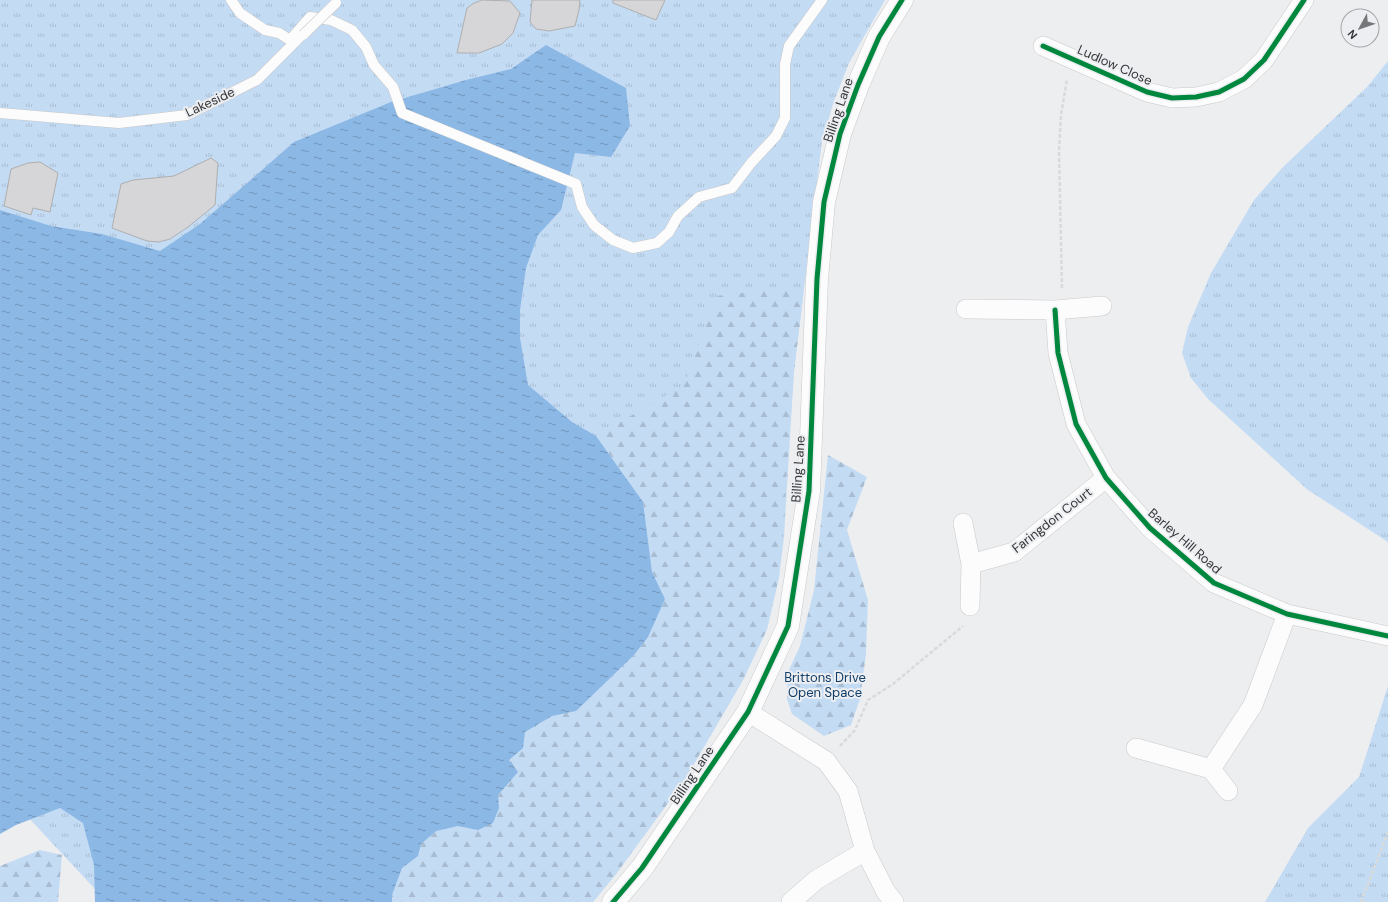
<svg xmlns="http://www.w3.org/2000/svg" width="1388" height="902" font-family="'DM Sans',sans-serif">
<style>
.grass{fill:url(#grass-tufts)}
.forest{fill:url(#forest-firs)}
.water{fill:url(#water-ripples)}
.building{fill:#d6d6d8;stroke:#aeafb0}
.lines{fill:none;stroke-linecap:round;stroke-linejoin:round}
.service-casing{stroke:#c8c9ca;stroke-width:11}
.minor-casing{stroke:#c8c9ca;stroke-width:20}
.tertiary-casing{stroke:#c8c9ca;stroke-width:23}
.path{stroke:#d9dada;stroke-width:2.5;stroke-dasharray:4 2;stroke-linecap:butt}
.service{stroke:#fcfcfd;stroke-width:10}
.minor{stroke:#fcfcfd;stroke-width:19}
.tertiary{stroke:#fcfcfd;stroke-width:22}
.service-bridge-casing{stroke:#c8c9ca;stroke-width:11;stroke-linecap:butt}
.service-bridge{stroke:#fcfcfd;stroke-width:10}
.cycleway-casing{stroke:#eceef1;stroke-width:8}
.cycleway{stroke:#00873e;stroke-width:5}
.labels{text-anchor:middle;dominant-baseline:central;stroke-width:4;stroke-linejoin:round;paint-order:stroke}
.street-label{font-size:13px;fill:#373739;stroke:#eceef1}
.park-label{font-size:13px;fill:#113e68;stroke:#eceef1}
</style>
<defs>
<pattern id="grass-tufts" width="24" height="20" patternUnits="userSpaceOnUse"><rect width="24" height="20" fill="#c4dbf4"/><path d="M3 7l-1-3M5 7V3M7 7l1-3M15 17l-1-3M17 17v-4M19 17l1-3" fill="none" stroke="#a9bdd2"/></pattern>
<pattern id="forest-firs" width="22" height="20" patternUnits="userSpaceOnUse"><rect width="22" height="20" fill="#c4dbf4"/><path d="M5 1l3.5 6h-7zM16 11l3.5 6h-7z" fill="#a9bdd2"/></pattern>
<pattern id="water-ripples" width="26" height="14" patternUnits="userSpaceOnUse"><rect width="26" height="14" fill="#8cb8e6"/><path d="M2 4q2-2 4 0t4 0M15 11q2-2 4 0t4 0" fill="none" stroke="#7396bb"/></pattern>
</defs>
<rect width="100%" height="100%" fill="#edeef0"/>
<path class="grass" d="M0,0h885l-36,63 -15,38 -12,40 -28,230 -10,166 -5,40 -12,52 -24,51 -59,101 -68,93 -23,28h-486l-107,-115z
M1388,61v481l-80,-52 -100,-91 -17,-21 -9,-25 6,-26 23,-54 43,-73 29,-33 84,-80z
M1388,686v216h-123l43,-74 51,-51z"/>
<path class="forest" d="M783,288l20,9 -9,74 -15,206 -12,52 -24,51 -59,101 -68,93 -23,28h-201v-7l10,-27 16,-12 3,-12 15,-13 22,-5 20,4 21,-22 -1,-13 9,-9 2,-26 14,-12 2,-16 27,-16 24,-5 58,-56 14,-18 17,-38 -13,-27 -9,-70 -47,-66 88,-51 32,-89z
M828,455l39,22 -20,53 21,70 -2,54 -6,45 -9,26 -27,11 -32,-22 -5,-15 1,-27 12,-26 14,-56z
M40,850l22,5 -4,47h-58v-36z"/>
<path class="water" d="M546,45l80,43 4,38 -19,31 -36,-4 -14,57 -23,25 -12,33 -6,42v28l8,47 44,37 24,14 47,66 9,70 13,27 -17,38 -14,18 -58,56 -24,5 -27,16 -2,16 -14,12 9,12 -20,23 1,13 -6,15 -15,7 -20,-4 -22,5 -15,13 -3,12 -16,12 -10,27v7h-297l-1,-37 -11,-42 -23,-15 -44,17 -16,9v-624l51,16 51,8 58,17 40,-27 94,-82 97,-40 75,-22 45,-11z"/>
<path class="building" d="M482,0l28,1 10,12 -7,20 -11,11 -23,9h-22l10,-45 7,-5z
M532,0h48l-1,10 -4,16 -26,5 -13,-2 -6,-7z
M613,0h52l-9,20 -43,-17z
M211,158l7,5 -3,42 -27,22 -18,12 -11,3 -12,-1 -35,-13 9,-44 12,-4 41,-4z
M40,162l18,11 -8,39 -17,-4 -2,7 -27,-9 7,-37 17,-6z"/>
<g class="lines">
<g class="service-casing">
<path id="service" d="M231,0l9,13 25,17 14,3 11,7 20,-23 21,3 21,10 14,17 8,18 19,22 9,26 174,71 6,23 12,18 19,15 20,8 24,-5 12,-11 9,-16 21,-19 33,-9 19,-25 25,-27 9,-18v-54l4,-18 33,-46
M0,113l119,10 68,-8 70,-35 43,-43"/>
</g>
<g class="minor-casing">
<path id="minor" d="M1043,46l104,46 25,6 24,-1 23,-5 25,-13 20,-19 40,-60
M966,309l89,1 47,-4
M1055,310l3,43 18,71 30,54 44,50 64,55 73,31 101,22
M963,523l8,41 -1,42
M971,564l43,-12 92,-74
M748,712l78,49 22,30 17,60 21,41 8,10
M1136,748l75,21 42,-64 34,-91
M1211,769l17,22
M791,902l25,-22 49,-29"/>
</g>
<g class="tertiary-casing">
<path id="tertiary" d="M613,902l29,-34 106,-156 40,-86 21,-135 8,-212 7,-77 16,-68 18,-49 21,-48 23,-37"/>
</g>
<path class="path" d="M1062,288l-3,-136 2,-37 6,-36
M840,746l15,-16 13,-30 25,-16 70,-58
M1361,902l27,-70"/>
<use href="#service" class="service"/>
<use href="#minor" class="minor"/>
<use href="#tertiary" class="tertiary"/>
<g class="service-bridge-casing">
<path id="service-bridge" d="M303,35l33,-32"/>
</g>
<use href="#service-bridge" class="service-bridge"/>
<g class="cycleway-casing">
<path id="cycleway" d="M1043,46l104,46 25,6 24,-1 23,-5 25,-13 20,-19 40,-60
M1055,310l3,43 18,71 30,54 44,50 64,55 73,31 101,22
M613,902l29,-34 106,-156 40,-86 21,-135 8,-212 7,-77 16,-68 18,-49 21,-48 23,-37"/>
</g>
<use href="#cycleway" class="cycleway"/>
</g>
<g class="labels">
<g class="street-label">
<text transform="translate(1115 65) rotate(24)">Ludlow Close</text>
<text transform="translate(210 102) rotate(-25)">Lakeside</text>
<text transform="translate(838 110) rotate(-71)">Billing Lane</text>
<text transform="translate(798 469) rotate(-86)">Billing Lane</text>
<text transform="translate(1052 520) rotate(-38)">Faringdon Court</text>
<text transform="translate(1185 541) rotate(41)">Barley Hill Road</text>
<text transform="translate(692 775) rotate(-56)">Billing Lane</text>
</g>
<g class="park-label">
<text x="825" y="677">Brittons Drive<tspan x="825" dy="15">Open Space</tspan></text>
</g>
</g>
<g transform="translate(1360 28) rotate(230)"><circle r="19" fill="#eceef1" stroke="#a4a5a7"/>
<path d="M0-3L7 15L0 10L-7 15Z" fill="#777779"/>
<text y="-6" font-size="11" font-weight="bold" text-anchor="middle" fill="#373739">N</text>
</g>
</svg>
